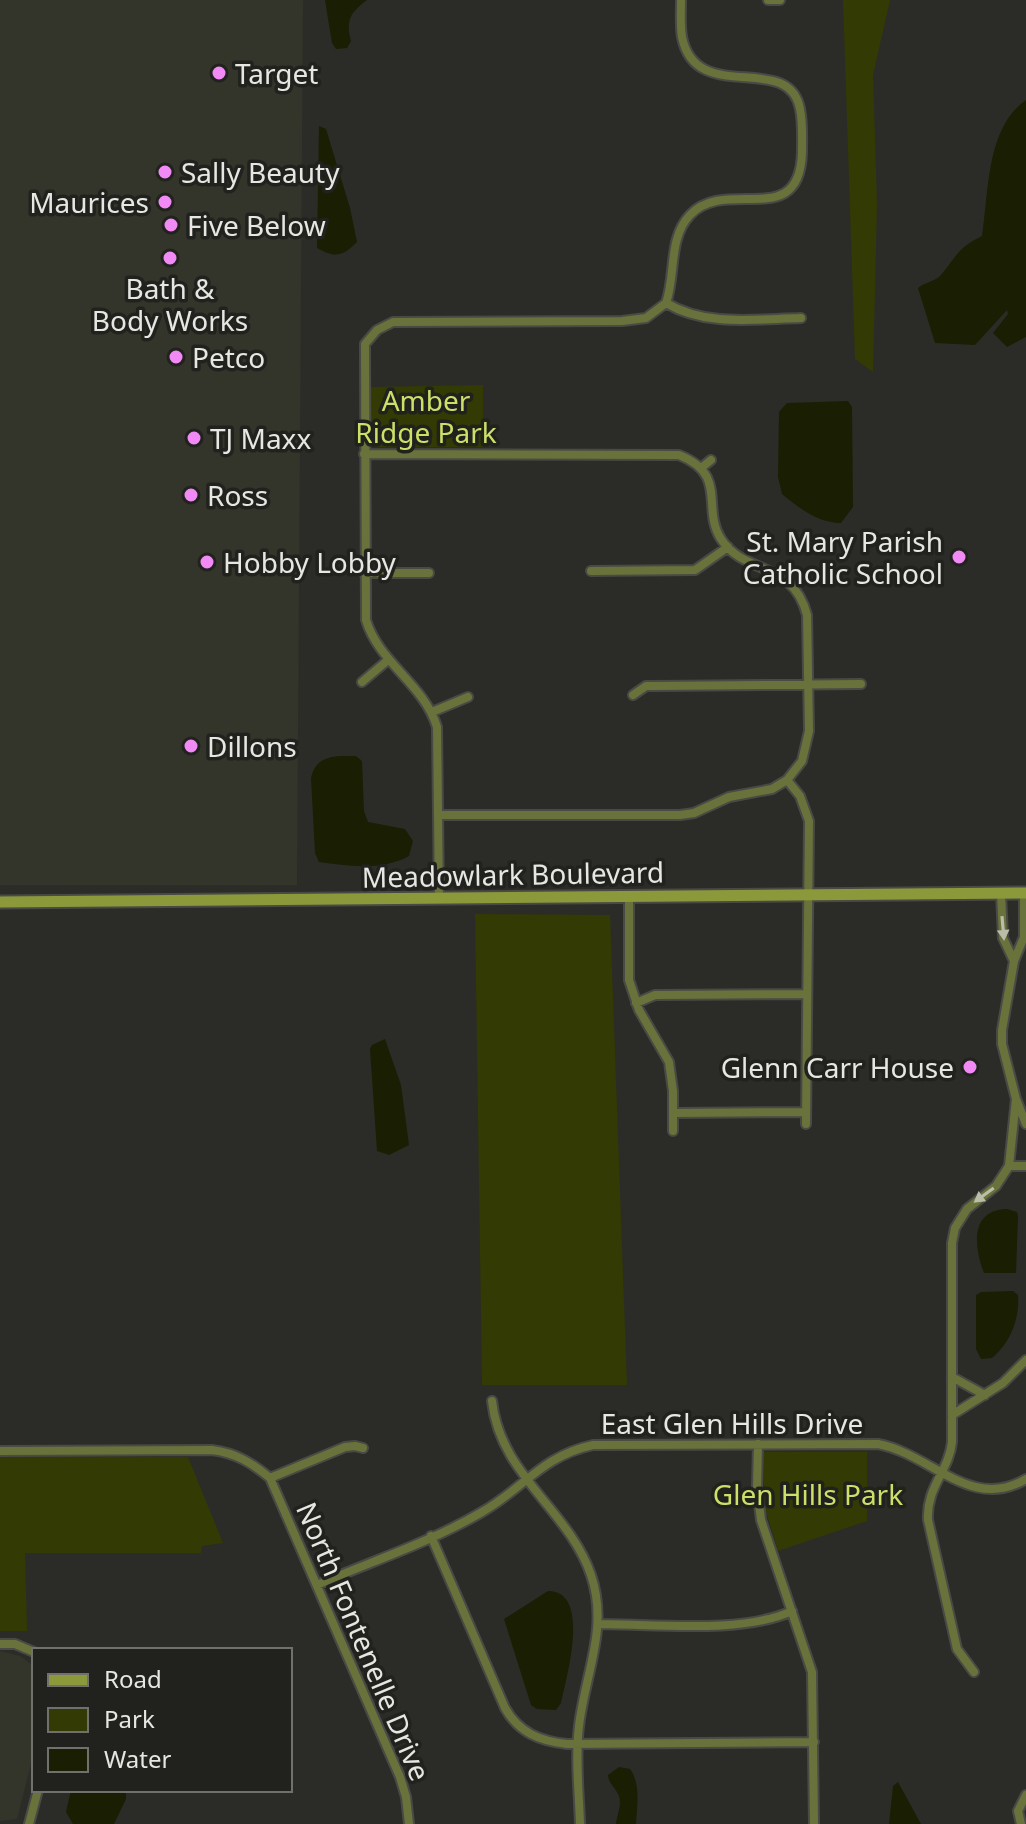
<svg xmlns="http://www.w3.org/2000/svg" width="1026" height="1824" font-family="'Noto Sans',sans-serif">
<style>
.built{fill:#33352b}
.green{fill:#343a04}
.water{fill:#1a1e02}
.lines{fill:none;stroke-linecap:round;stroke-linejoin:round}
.street-casing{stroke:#494a45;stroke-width:12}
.secondary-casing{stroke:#494a45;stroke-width:15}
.street{stroke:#69723a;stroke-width:8}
.secondary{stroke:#8c993b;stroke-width:11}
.oneway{fill:#babda8}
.poi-dot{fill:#f18af4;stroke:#21221e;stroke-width:3}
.labels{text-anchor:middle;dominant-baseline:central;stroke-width:7;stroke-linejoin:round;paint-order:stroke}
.poi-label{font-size:28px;fill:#e6e6e3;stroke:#21221e;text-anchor:start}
.park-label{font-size:28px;fill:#cddf67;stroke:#21221e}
.street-label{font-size:28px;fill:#e6e6e3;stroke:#21221e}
</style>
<rect width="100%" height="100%" fill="#2b2c27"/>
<path class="built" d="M0,0h303l-6,885h-297z
M0,1651l20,5 14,10v86l-17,67 -17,2z"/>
<path class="green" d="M843,0h47l-17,75 4,129 -4,168 -18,-13z
M483,385v62h-106l-7,-5 1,-55z
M475,914l135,1 17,470h-145z
M763,1452h104v69l-89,30 -14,-46z
M0,1456l188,1 35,86 -21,3 -1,7h-176l2,78h-27z"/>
<path class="water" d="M325,0h42c-16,12 -22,20 -16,41l-4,7 -11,1 -4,-6z
M1026,100v237l-19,10 -14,-14 15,-19 -1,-4 -32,35 -40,-2 -17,-55c7,-6 16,-6 22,-12 18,-21 16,-27 42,-40 7,-45 4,-108 44,-136z
M319,126l7,3 24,79 7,34c-15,15 -22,16 -40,6z
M848,401l4,6 1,100 -12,16c-23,0 -42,-15 -59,-29l-4,-17 1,-65 8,-9z
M341,756h15l6,5 2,50 4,11 37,7 8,12 -4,15c-27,15 -61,10 -90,6l-4,-9 -4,-75c4,-17 14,-21 30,-22z
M385,1039l16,46 8,60 -20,10 -12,-4 -7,-102 2,-4z
M1007,1209l10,3 1,4 -2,57h-32c-9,-23 -16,-63 23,-64z
M1013,1291l5,4c2,24 -8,48 -26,63l-11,1 -5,-10v-54l5,-3z
M548,1591c44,0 18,87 13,112l-5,7 -19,-1 -6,-4 -27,-86z
M619,1767l11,2c11,15 7,37 6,55h-20c1,-10 7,-21 2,-30 -4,-8 -9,-10 -10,-19z
M898,1782l23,42h-32l4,-38z
M71,1790h55v9l-12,25h-41l-7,-12z"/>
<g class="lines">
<g class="street-casing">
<path id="street" d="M768,0h12
M666,303c10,-28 2,-65 24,-88 36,-39 110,17 112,-63 0,-14 1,-29 -2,-43 -11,-59 -104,-2 -118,-72 -2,-12 -1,-25 -1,-37
M666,303c40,24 90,16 135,15
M364,454l315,1c50,20 22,53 42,84 24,37 72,21 86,76l2,116 -7,30 -15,19 -15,9 -43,8 -35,16 -14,2h-242
M701,468l10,-8
M591,571l104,-1 33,-23
M364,573h65
M362,682l26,-22
M633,695l13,-9h6l209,-2
M432,712l36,-15
M787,780l13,16 9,25 -3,303
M1001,893l2,45 11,23
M1024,893v44l-10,24 -12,69v14l14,55 10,25
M629,897v83l10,30 30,52 4,29v40
M439,899l-2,-172c-13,-43 -58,-64 -71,-107l-1,-276 12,-14 16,-8 229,-1 24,-3 20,-15
M636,1003l19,-8 151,-1
M673,1113l133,-1
M1009,1166h17
M952,1377l33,18
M492,1401c8,74 77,109 99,174 18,53 -6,99 -12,151 -4,31 0,66 1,98
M952,1415l51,-32 23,-23
M758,1444l-1,43 4,33 51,152 2,152
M0,1451l212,-1c24,3 40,13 58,28l130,299 6,20 3,27
M270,1478l75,-31 10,-1 8,2
M431,1536l74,172c14,25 35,33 62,36l247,-2
M317,1585c55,-24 114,-43 165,-73 42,-24 60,-56 111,-67l285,-1c53,10 93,68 148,35
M599,1624c55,0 144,10 193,-13
M0,1644h15l19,8
M974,1672l-17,-23 -29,-129c-2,-33 21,-49 24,-78v-199l3,-15 12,-19 29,-23 13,-20 7,-67
M29,1824l9,-34
M1021,1824l-3,-13 8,-16"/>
</g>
<g class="secondary-casing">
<path id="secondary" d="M0,902l1026,-9"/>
</g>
<use href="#street" class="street"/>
<use href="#secondary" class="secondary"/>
</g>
<defs><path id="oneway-solid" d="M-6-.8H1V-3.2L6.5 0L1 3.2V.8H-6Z" transform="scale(2)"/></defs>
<g class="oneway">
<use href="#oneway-solid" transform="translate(1003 928) rotate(85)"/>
<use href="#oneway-solid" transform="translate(984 1195) rotate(144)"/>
</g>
<g class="poi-dot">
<circle cx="219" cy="73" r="8"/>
<circle cx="165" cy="172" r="8"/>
<circle cx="165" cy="202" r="8"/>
<circle cx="171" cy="225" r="8"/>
<circle cx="170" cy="258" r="8"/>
<circle cx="176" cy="357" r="8"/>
<circle cx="194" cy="438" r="8"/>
<circle cx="191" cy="495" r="8"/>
<circle cx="959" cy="557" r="8"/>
<circle cx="207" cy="562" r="8"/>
<circle cx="191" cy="746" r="8"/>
<circle cx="970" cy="1067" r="8"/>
</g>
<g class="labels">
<g class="poi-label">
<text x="235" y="73">Target</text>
<text x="181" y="172">Sally Beauty</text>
<text x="149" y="202" text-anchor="end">Maurices</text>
<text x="187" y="225">Five Below</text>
<text x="170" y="288" text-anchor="middle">Bath &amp;<tspan x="170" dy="32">Body Works</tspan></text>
<text x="192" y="357">Petco</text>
<text x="210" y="438">TJ Maxx</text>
<text x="207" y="495">Ross</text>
<text x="943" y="541" text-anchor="end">St. Mary Parish<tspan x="943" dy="32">Catholic School</tspan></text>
<text x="223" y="562">Hobby Lobby</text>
<text x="207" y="746">Dillons</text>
<text x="954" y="1067" text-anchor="end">Glenn Carr House</text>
</g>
<g class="park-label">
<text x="426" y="400">Amber<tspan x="426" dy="32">Ridge Park</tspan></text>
<text x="808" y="1494">Glen Hills Park</text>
</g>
<g class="street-label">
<text transform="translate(513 874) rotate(-1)">Meadowlark Boulevard</text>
<text x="732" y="1423">East Glen Hills Drive</text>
<text transform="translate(364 1641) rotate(67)">North Fontenelle Drive</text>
</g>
</g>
<rect x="32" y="1648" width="260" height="144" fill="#21221e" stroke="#70706d" stroke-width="2"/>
<rect x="48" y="1674" width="40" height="12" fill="#8c993b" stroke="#70706d" stroke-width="2"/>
<text x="104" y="1688" font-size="24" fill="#e6e6e3">Road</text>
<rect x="48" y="1708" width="40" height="24" fill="#343a04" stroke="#70706d" stroke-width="2"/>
<text x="104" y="1728" font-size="24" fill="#e6e6e3">Park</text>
<rect x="48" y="1748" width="40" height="24" fill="#1a1e02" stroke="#70706d" stroke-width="2"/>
<text x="104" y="1768" font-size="24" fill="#e6e6e3">Water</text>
</svg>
